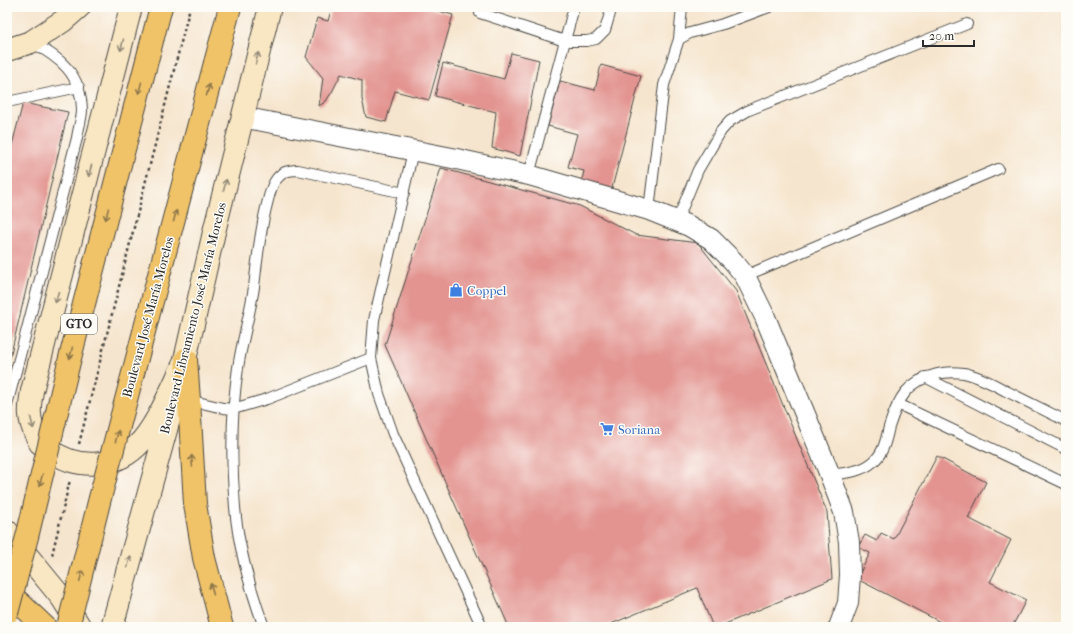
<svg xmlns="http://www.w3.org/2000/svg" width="1073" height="634" font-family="'IM FELL French Canon',serif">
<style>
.building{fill:#e39491}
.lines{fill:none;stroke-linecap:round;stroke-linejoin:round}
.lane-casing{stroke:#494743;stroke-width:12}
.street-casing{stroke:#494743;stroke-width:22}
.secondary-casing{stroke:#494743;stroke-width:24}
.primary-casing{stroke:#494743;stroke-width:24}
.path{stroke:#494743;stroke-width:2.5;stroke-dasharray:3 3;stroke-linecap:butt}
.lane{stroke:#fff;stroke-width:10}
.street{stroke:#fff;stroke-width:20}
.secondary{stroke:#f9e7c3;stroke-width:22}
.primary{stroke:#f0c369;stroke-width:22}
.primary-bridge-casing{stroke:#494743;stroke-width:24;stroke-linecap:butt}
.primary-bridge{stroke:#f0c369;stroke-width:22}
.oneway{stroke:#928977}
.oneway2{stroke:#8e774a}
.labels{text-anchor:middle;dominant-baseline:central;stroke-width:3;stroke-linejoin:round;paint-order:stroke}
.shield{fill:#fdfcf7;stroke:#6a6a68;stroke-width:1}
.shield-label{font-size:12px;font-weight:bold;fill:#2b2b2b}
.shop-label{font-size:13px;fill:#366cbe;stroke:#fdfcf7;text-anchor:start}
.street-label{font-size:13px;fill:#2b2b2b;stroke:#fdfcf7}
</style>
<rect width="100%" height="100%" fill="#fdfcf7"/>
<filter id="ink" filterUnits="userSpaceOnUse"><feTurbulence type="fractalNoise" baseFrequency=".025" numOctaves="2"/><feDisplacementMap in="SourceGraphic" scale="8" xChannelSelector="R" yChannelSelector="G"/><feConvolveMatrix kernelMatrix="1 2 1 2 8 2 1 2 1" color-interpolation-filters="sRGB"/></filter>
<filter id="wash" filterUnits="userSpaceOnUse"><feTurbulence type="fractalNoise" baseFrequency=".012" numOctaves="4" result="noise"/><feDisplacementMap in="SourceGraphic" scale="16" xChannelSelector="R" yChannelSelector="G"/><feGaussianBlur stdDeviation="0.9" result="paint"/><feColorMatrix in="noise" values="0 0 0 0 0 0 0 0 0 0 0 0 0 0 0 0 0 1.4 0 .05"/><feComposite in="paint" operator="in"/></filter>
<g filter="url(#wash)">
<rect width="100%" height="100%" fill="#f6e5ce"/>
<g id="blocks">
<path class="building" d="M332,7h93l28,8 -24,85 -34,-9 -9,31 -20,-5 -4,-18v-19l-21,-6 -9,18 -6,9 -7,5 4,-28 -17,-21 11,-39 11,3z
M511,53l28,7 -19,96 -28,-8 4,-36 -61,-16 8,-33 61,16z
M601,65l40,11 -30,116 -30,-8 3,-13 -16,-4 9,-33 -29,-8 12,-45 35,9z
M23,103l45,9 -60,254 -1,-202z
M441,168l139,38 56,29 62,8 38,48 91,221 5,67 -114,48h-5l-16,-39 -93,39h-95l-124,-282z
M937,456l49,26 -18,36 43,22 -21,42 36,18 -14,27h-62l-93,-48 13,-26 -12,-6 7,-12 12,6 4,-8 13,6z"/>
</g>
</g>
<g filter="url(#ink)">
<use href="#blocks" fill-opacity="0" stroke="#494743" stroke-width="1"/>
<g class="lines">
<g class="lane-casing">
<path id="lane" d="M480,13l85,28h22l9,-2 9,-9 7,-23
M679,39l3,-32
M7,102l72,-15
M413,151l-39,169 -3,38 8,36 14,40 89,193
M529,175l45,-168
M649,210l15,-125 15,-46 11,-6 33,-9 46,-17
M677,221l21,-51 23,-39 9,-10 19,-11 218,-86
M745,276l253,-107
M925,377l141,72
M189,400l34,8 10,1 34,-10 104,-41
M898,404l168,80
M7,405l70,-267c1,-9 5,-19 5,-28 -1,-36 -21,-52 -51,-68
M830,475c15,-2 31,-3 43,-13 11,-9 13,-23 16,-35 9,-28 18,-46 48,-53 8,-2 19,-2 27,-1 15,3 29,11 42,18 20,10 40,20 60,30
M264,627c-14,-39 -26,-79 -29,-120 -4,-46 -4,-93 3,-139 4,-27 12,-54 16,-81 3,-27 6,-56 13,-83 2,-8 4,-17 8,-23 6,-9 13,-11 23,-11l106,23"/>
</g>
<g class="street-casing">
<path id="street" d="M242,117l210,41 77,17 120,35 40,16 22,13 22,22 12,15 20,41 65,158 14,37 5,30 1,33 -2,28 -9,24"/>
</g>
<g class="secondary-casing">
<path id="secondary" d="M131,7l-99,384c-3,17 -4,28 4,44 1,2 3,6 4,8 3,3 7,5 10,7 25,19 63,19 87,-4 20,-19 36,-61 49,-87
M7,50l24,-8 32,-21 16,-14
M182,373l32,-141 56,-225
M7,531l55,67 18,29
M112,627l60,-219"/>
</g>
<g class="primary-casing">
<path id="primary" d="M153,37l8,-30
M215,63l15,-56
M186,359l3,41 6,104 9,54 18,69
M7,591l38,36"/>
</g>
<path class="path" d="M79,444l111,-437
M52,555l18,-75"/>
<use href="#lane" class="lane"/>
<use href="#street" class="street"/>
<use href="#secondary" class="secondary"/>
<use href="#primary" class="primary"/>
<g class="primary-bridge-casing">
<path id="primary-bridge" d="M7,613l21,-80 41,-171 84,-325
M68,627l31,-125 116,-439"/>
</g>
<use href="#primary-bridge" class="primary-bridge"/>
</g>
<defs><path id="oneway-shaft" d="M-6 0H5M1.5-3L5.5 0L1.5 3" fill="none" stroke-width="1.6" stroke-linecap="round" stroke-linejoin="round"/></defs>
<g class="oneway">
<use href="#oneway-shaft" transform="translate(122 45) rotate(104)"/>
<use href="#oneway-shaft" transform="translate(257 58) rotate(-76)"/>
<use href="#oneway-shaft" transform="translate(90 171) rotate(105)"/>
<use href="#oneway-shaft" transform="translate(225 185) rotate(-76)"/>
<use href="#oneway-shaft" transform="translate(57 297) rotate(105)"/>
<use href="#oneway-shaft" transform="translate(32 423) rotate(76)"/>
<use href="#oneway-shaft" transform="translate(129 562) rotate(-75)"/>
</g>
<g class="oneway2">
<use href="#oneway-shaft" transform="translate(140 88) rotate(104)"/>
<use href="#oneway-shaft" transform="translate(208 90) rotate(-75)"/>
<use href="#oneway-shaft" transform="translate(107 214) rotate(104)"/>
<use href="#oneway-shaft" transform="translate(175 216) rotate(-75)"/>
<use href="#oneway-shaft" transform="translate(71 353) rotate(104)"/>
<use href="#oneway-shaft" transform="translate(117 436) rotate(-75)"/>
<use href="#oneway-shaft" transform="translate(192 461) rotate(-94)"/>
<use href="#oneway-shaft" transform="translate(41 480) rotate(104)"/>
<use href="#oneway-shaft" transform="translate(81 576) rotate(-76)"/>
<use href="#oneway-shaft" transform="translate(212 589) rotate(-104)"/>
</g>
</g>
<defs>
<g id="shop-bare" transform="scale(1.08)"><path d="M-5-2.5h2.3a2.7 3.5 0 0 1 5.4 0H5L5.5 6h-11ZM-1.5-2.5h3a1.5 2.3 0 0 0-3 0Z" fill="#3f7fe0" stroke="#fdfcf7" stroke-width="2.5" paint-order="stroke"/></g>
<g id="supermarket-bare" transform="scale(1.08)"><path d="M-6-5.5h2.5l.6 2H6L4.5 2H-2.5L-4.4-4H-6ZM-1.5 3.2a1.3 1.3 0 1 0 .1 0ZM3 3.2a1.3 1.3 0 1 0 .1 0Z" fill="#3f7fe0" stroke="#fdfcf7" stroke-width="2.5" paint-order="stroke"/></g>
</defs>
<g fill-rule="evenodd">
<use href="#shop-bare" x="456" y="290"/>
<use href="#supermarket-bare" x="607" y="429"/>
</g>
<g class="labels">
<rect class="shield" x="61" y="314" width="36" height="20" rx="3"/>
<g class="shield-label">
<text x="79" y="324">GTO</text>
</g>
<g class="shop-label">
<text x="467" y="290">Coppel</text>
<text x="618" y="429">Soriana</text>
</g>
<g class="street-label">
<text transform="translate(148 317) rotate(-75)">Boulevard José María Morelos</text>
<text transform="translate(193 318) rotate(-76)">Boulevard Libramiento José María Morelos</text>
</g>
</g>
<rect width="1073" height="634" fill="none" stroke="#fdfcf7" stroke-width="24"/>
<path d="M923 40v6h51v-6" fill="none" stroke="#2b2b2b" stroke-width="2"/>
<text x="929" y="40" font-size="12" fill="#2b2b2b" stroke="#fdfcf7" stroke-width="3" paint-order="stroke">20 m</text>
</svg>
